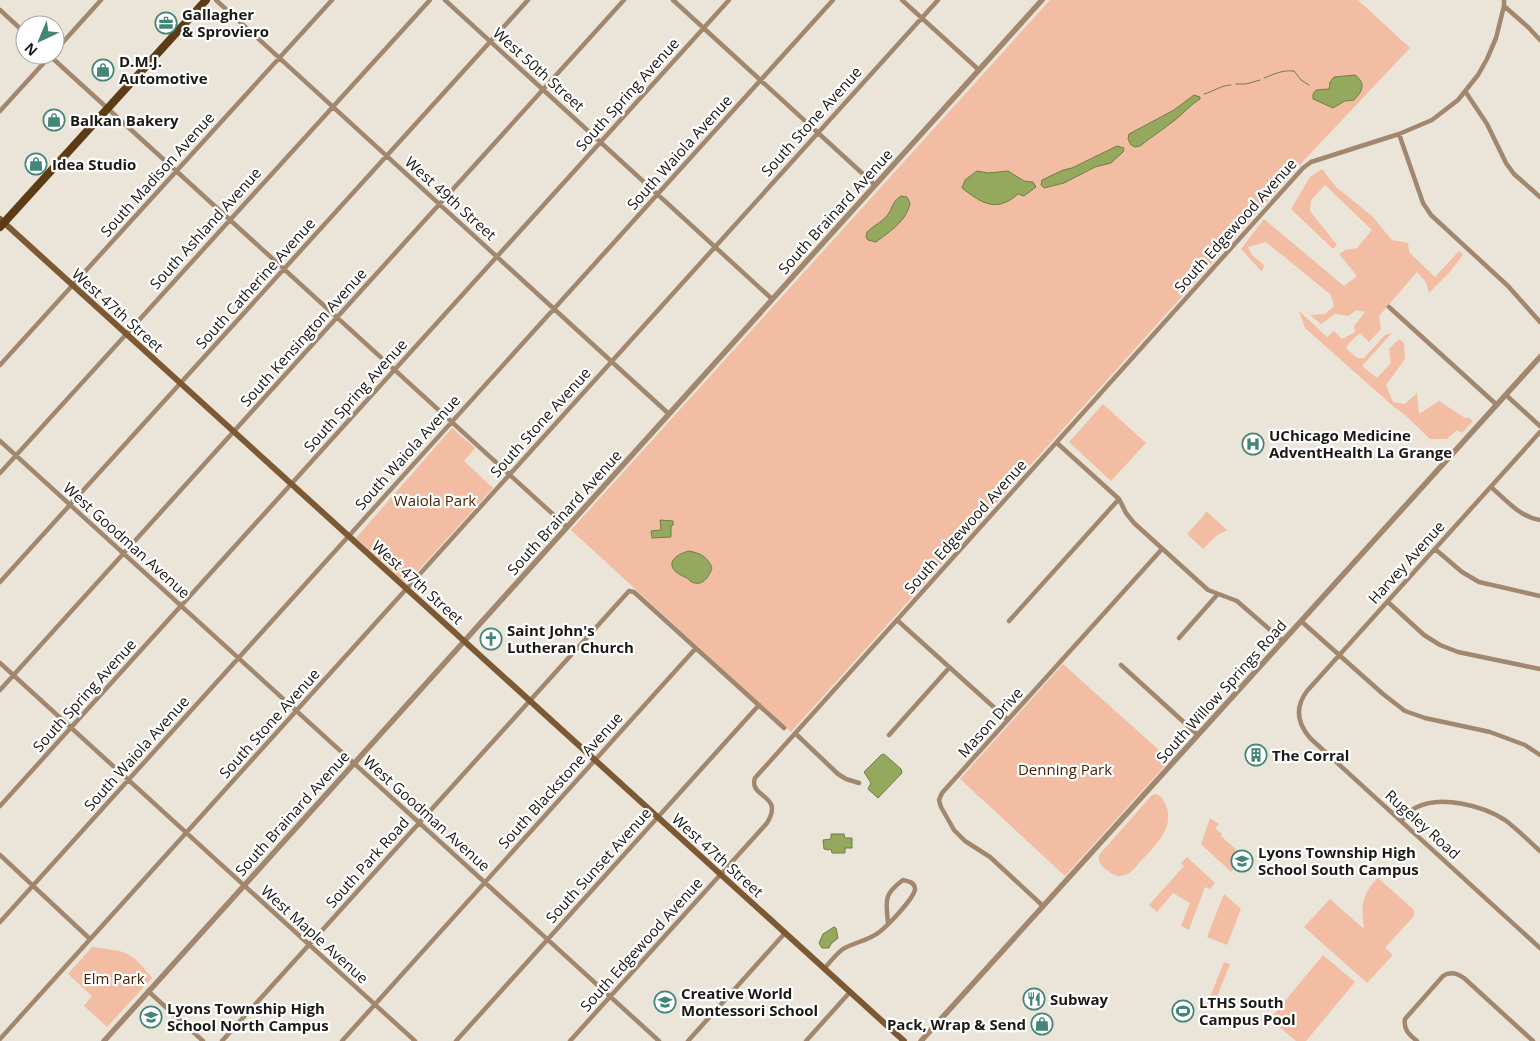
<svg xmlns="http://www.w3.org/2000/svg" width="1540" height="1041" font-family="'Open Sans',sans-serif">
<style>
.green{fill:#f2bda2}
.water{fill:#94a95d;stroke:#707e47}
.lines{fill:none;stroke-linecap:round;stroke-linejoin:round}
.stream{stroke:#707e47;stroke-width:1}
.minor{stroke:#a0876e;stroke-width:4.5}
.tertiary{stroke:#a0876e;stroke-width:5.5}
.secondary{stroke:#7d5933;stroke-width:6}
.primary{stroke:#5d3b15;stroke-width:8}
.labels{text-anchor:middle;dominant-baseline:central;stroke-width:4.5;stroke-linejoin:round;paint-order:stroke}
.poi-label{font-size:15px;font-weight:bold;fill:#1b1915;stroke:#fff;text-anchor:start}
.street-label{font-size:15px;fill:#1b1915;stroke:#fff}
.park-label{font-size:15px;fill:#4a1c00;stroke:#fff}
</style>
<rect width="100%" height="100%" fill="#ebe5d9"/>
<path class="green" d="M1050,0h308l52,48 -102,108 -517,576 -220,-202z
M1322,169l14,18 36,29 20,24 16,3 1,9 26,25 24,-26 4,4 -15,19 -19,19 -3,-11 -9,-10 -38,44 2,13 -12,13 -9,-9 -11,10 -3,5 11,10h7l21,-23 7,-2 -30,33 15,12 14,-15 -2,-14 10,-10 5,4 1,16 -19,26 7,17 12,2 12,-11 2,21 20,-13 26,17h4l4,3 -11,12 -5,-3 -10,9h-17c-11,-10 -24,-25 -36,-32l-89,-79 -6,-17 28,26 7,-6 8,8 13,-7 -1,-6 11,-14 -9,-2 -7,6 -14,-2 -14,10 -11,-9 15,-1 9,-8 -3,-11 -65,-53 -18,5 4,8 12,10 -2,7 -21,-23 23,-30 80,67 13,-10 -18,-22 6,-4 12,-2 15,-18 -47,-45 -14,15 -1,11 27,34 -4,4 -42,-40 19,-32z
M1103,404l43,39 -35,38 -42,-39z
M452,428l23,20 -11,13 29,27 -87,96 -50,-46z
M1206,511l21,19 -11,6 -13,13 -16,-15 17,-19z
M1063,664l107,96 -105,116 -105,-97z
M1157,794c5,3 7,7 9,12 9,21 -11,40 -24,54 -6,6 -11,15 -21,16 -6,1 -12,-4 -17,-8 -4,-4 -6,-8 -5,-13l53,-60z
M1210,818l9,6 -4,4 7,6 -1,2 20,18 -9,10 3,3 -4,5 -30,-28z
M1187,857l28,26 -5,6 -5,-2 -16,43 -8,-4 9,-23 -17,-10 -16,19 -8,-7 35,-39 -3,-3z
M1378,878l36,32v6l-29,32 8,7 -26,28 -63,-56 26,-28 34,30c-3,-23 -3,-34 14,-51z
M1224,894l17,15 -14,36 -20,-8z
M92,947c34,5 38,2 60,31l-45,49 -23,-21 8,-10 -24,-22z
M1323,955l32,27 -49,59h-10l-26,-22z
M1224,962l6,2 -18,45 -6,-2z"/>
<path class="water" d="M1355,75c11,8 8,16 -1,25l-9,1 -12,7 -20,-9v-5l3,-4 13,-1 1,-7 4,-5z
M1194,95l6,2v2c-10,6 -16,14 -25,21 -11,9 -24,17 -35,26l-5,1 -4,-2 -3,-6 1,-5 45,-24z
M1117,146l7,2 -1,4 -12,11 -16,4 -31,16 -20,5 -3,-3 1,-5 21,-10 9,-2z
M977,171l11,2 20,-2 16,10 9,1 3,5 -12,9 -6,-2c-22,20 -38,8 -56,-6l3,-8z
M901,196l6,1 3,6c-3,18 -21,29 -34,39l-8,-2 -2,-3 1,-5c7,-7 16,-10 22,-19 4,-7 4,-12 12,-17z
M660,520l13,1v4l-2,1v11l-19,1 -1,-7 10,-1z
M689,551c11,2 19,6 23,17 -3,9 -10,19 -20,14 -3,-1 -4,-4 -7,-5 -20,-8 -16,-21 4,-26z
M884,754l17,15 1,4 -24,25 -10,-9 3,-6 -7,-11 17,-17z
M831,834h13l1,4h7v10h-7v5h-13l-1,-4 -2,1 -5,-1 -1,-9 8,-1z
M834,927l2,1 2,10 -7,6 -2,4h-7l-3,-5 4,-9z"/>
<g class="lines">
<path class="stream" d="M1264,78c11,-4 17,-8 30,-7l7,9 8,5
M1236,84h10l14,-4
M1204,94c9,-2 17,-9 27,-9"/>
<path class="minor" d="M216,0l453,414
M445,0l327,299
M673,0l202,185
M902,0l77,70
M1504,6l25,22 11,12
M0,10l25,23
M55,51l46,-51
M49,55l518,472
M1465,91l22,33 19,39 8,11 26,23
M0,111l51,-56
M1399,134l24,69 8,12 77,71 32,36
M1389,307l108,98
M0,365l332,-365
M1506,395l34,31
M1540,432l-233,259c-12,16 -10,32 3,47l230,210
M0,441l659,600
M1057,443l62,56 7,14 8,10 74,67 29,11 46,40
M0,473l430,-473
M1491,487c15,13 29,30 49,33
M1435,549l27,23 17,10 61,14
M0,582l528,-582
M1388,602l36,33 16,10 18,7 82,17
M897,620l111,100
M1009,621l110,-122
M1301,621l82,73 22,17 20,7 65,14 35,13 15,10
M1179,638l38,-43
M0,663l415,378
M1121,665l77,70
M0,690l624,-690
M796,734l42,40 8,5 13,4
M889,735l60,-67
M0,806l729,-806
M1401,821c4,-4 8,-10 14,-13 25,-14 68,-2 90,12 12,9 24,21 35,31
M0,855l90,84
M1043,906l-53,-49 -25,-16 -11,-11 -13,-23 -2,-7 3,-7 220,-244
M0,922l833,-922
M824,969c6,-7 12,-15 19,-20 10,-6 22,-8 32,-14 9,-5 41,-38 40,-47 -1,-6 -7,-7 -12,-8 -20,15 -17,20 -15,43
M148,991l55,50
M0,1039l938,-1039
M222,1041l407,-450 5,1 150,136
M342,1041l354,-393
M456,1041l303,-336
M570,1041l197,-218c18,-29 -19,-25 -12,-45l548,-610 8,-6 88,-28 33,-14 26,-20 20,-25 9,-16 9,-21 8,-32v-6
M688,1041l97,-108
M806,1041l44,-49
M1417,1041c-7,-6 -14,-11 -12,-22l38,-43c7,-5 14,-3 21,2l69,63"/>
<path class="tertiary" d="M104,1041l938,-1041
M921,1041l619,-684"/>
<path class="secondary" d="M0,219l904,822"/>
<path class="primary" d="M0,227l206,-227"/>
</g>
<defs>
<g id="office-ring" transform="scale(1.125)"><circle r="9.5" fill="#fff" stroke="#438576" stroke-width="1.5"/><path d="M-6-3h4V-5.5h4V-3h4V5H-6ZM-1-4.5V-3h2v-1.5ZM-6 0V1H6V0Z" fill="#438576"/></g>
<g id="shop-ring" transform="scale(1.125)"><circle r="9.5" fill="#fff" stroke="#438576" stroke-width="1.5"/><path d="M-5-2.5h2.3a2.7 3.5 0 0 1 5.4 0H5L5.5 6h-11ZM-1.5-2.5h3a1.5 2.3 0 0 0-3 0Z" fill="#438576"/></g>
<g id="hospital-ring" transform="scale(1.125)"><circle r="9.5" fill="#fff" stroke="#438576" stroke-width="1.5"/><path d="M-5-5h3v3.5h4V-5h3V5h-3V1.5h-4V5h-3Z" fill="#438576"/></g>
<g id="church-ring" transform="scale(1.125)"><circle r="9.5" fill="#fff" stroke="#438576" stroke-width="1.5"/><path d="M-1.2-6h2.4v3.5h3.3v2.4h-3.3V6h-2.4V-.1h-3.3v-2.4h3.3Z" fill="#438576"/></g>
<g id="building-ring" transform="scale(1.125)"><circle r="9.5" fill="#fff" stroke="#438576" stroke-width="1.5"/><path d="M-4-6H4V6H1V3H-1V6H-4ZM-2.5-4.3h1.7v1.8h-1.7ZM.8-4.3h1.7v1.8H.8ZM-2.5-1h1.7V.8h-1.7ZM.8-1h1.7V.8H.8Z" fill="#438576"/></g>
<g id="school-ring" transform="scale(1.125)"><circle r="9.5" fill="#fff" stroke="#438576" stroke-width="1.5"/><path d="M0-5L7-2L0 1L-7-2ZM-4 1L0 2.5L4 1V4Q0 6-4 4Z" fill="#438576"/></g>
<g id="restaurant-ring" transform="scale(1.125)"><circle r="9.5" fill="#fff" stroke="#438576" stroke-width="1.5"/><path d="M-5-6h1v4h1v-4h1v4h1v-4h1v5L-1.5 .5V6h-2V.5L-5-1ZM5-6V6H3V1.5H1.5Q1.5-4 5-6Z" fill="#438576"/></g>
<g id="stadium-ring" transform="scale(1.125)"><circle r="9.5" fill="#fff" stroke="#438576" stroke-width="1.5"/><path d="M0-5a6.5 5 0 1 0 0 10a6.5 5 0 1 0 0-10ZM-3.5-1.8h7v3.6h-7Z" fill="#438576"/></g>
</defs>
<g fill-rule="evenodd">
<use href="#office-ring" x="166" y="23"/>
<use href="#shop-ring" x="103" y="70"/>
<use href="#shop-ring" x="54" y="120"/>
<use href="#shop-ring" x="36" y="164"/>
<use href="#hospital-ring" x="1253" y="444"/>
<use href="#church-ring" x="491" y="639"/>
<use href="#building-ring" x="1256" y="755"/>
<use href="#school-ring" x="1242" y="861"/>
<use href="#restaurant-ring" x="1034" y="999"/>
<use href="#school-ring" x="665" y="1002"/>
<use href="#stadium-ring" x="1183" y="1011"/>
<use href="#school-ring" x="151" y="1017"/>
<use href="#shop-ring" x="1042" y="1024"/>
</g>
<g class="labels">
<g class="poi-label">
<text x="182" y="14">Gallagher<tspan x="182" dy="17">&amp; Sproviero</tspan></text>
<text x="119" y="61">D.M.J.<tspan x="119" dy="17">Automotive</tspan></text>
<text x="70" y="120">Balkan Bakery</text>
<text x="52" y="164">Idea Studio</text>
<text x="1269" y="435">UChicago Medicine<tspan x="1269" dy="17">AdventHealth La Grange</tspan></text>
<text x="507" y="630">Saint John's<tspan x="507" dy="17">Lutheran Church</tspan></text>
<text x="1272" y="755">The Corral</text>
<text x="1258" y="852">Lyons Township High<tspan x="1258" dy="17">School South Campus</tspan></text>
<text x="681" y="993">Creative World<tspan x="681" dy="17">Montessori School</tspan></text>
<text x="1050" y="999">Subway</text>
<text x="1199" y="1002">LTHS South<tspan x="1199" dy="17">Campus Pool</tspan></text>
<text x="167" y="1008">Lyons Township High<tspan x="167" dy="17">School North Campus</tspan></text>
<text x="1026" y="1024" text-anchor="end">Pack, Wrap &amp; Send</text>
</g>
<g class="street-label">
<text transform="translate(539 69) rotate(42)">West 50th Street</text>
<text transform="translate(627 94) rotate(-48)">South Spring Avenue</text>
<text transform="translate(811 121) rotate(-48)">South Stone Avenue</text>
<text transform="translate(679 152) rotate(-48)">South Waiola Avenue</text>
<text transform="translate(157 174) rotate(-48)">South Madison Avenue</text>
<text transform="translate(451 198) rotate(42)">West 49th Street</text>
<text transform="translate(835 211) rotate(-48)">South Brainard Avenue</text>
<text transform="translate(1235 225) rotate(-48)">South Edgewood Avenue</text>
<text transform="translate(205 228) rotate(-48)">South Ashland Avenue</text>
<text transform="translate(255 283) rotate(-48)">South Catherine Avenue</text>
<text transform="translate(118 310) rotate(42)">West 47th Street</text>
<text transform="translate(303 337) rotate(-48)">South Kensington Avenue</text>
<text transform="translate(355 395) rotate(-48)">South Spring Avenue</text>
<text transform="translate(540 422) rotate(-48)">South Stone Avenue</text>
<text transform="translate(407 452) rotate(-48)">South Waiola Avenue</text>
<text transform="translate(564 512) rotate(-48)">South Brainard Avenue</text>
<text transform="translate(965 526) rotate(-48)">South Edgewood Avenue</text>
<text transform="translate(127 540) rotate(42)">West Goodman Avenue</text>
<text transform="translate(1406 562) rotate(-48)">Harvey Avenue</text>
<text transform="translate(418 582) rotate(42)">West 47th Street</text>
<text transform="translate(1221 691) rotate(-48)">South Willow Springs Road</text>
<text transform="translate(84 695) rotate(-48)">South Spring Avenue</text>
<text transform="translate(990 722) rotate(-48)">Mason Drive</text>
<text transform="translate(269 723) rotate(-48)">South Stone Avenue</text>
<text transform="translate(136 753) rotate(-48)">South Waiola Avenue</text>
<text transform="translate(560 780) rotate(-48)">South Blackstone Avenue</text>
<text transform="translate(292 813) rotate(-48)">South Brainard Avenue</text>
<text transform="translate(427 813) rotate(42)">West Goodman Avenue</text>
<text transform="translate(1423 824) rotate(42)">Rugeley Road</text>
<text transform="translate(718 855) rotate(42)">West 47th Street</text>
<text transform="translate(367 862) rotate(-48)">South Park Road</text>
<text transform="translate(598 865) rotate(-48)">South Sunset Avenue</text>
<text transform="translate(315 934) rotate(42)">West Maple Avenue</text>
<text transform="translate(641 944) rotate(-48)">South Edgewood Avenue</text>
</g>
<g class="park-label">
<text x="435" y="500">Waiola Park</text>
<text x="1065" y="769">Denning Park</text>
<text x="114" y="978">Elm Park</text>
</g>
</g>
<g transform="translate(40 40) rotate(224)"><circle r="24" fill="#ffffff" stroke="#a4a3a1"/>
<path d="M0-4L9 19L0 12L-9 19Z" fill="#438576"/>
<text y="-8" font-size="14" font-weight="bold" text-anchor="middle" fill="#1b1915">N</text>
</g>
</svg>
